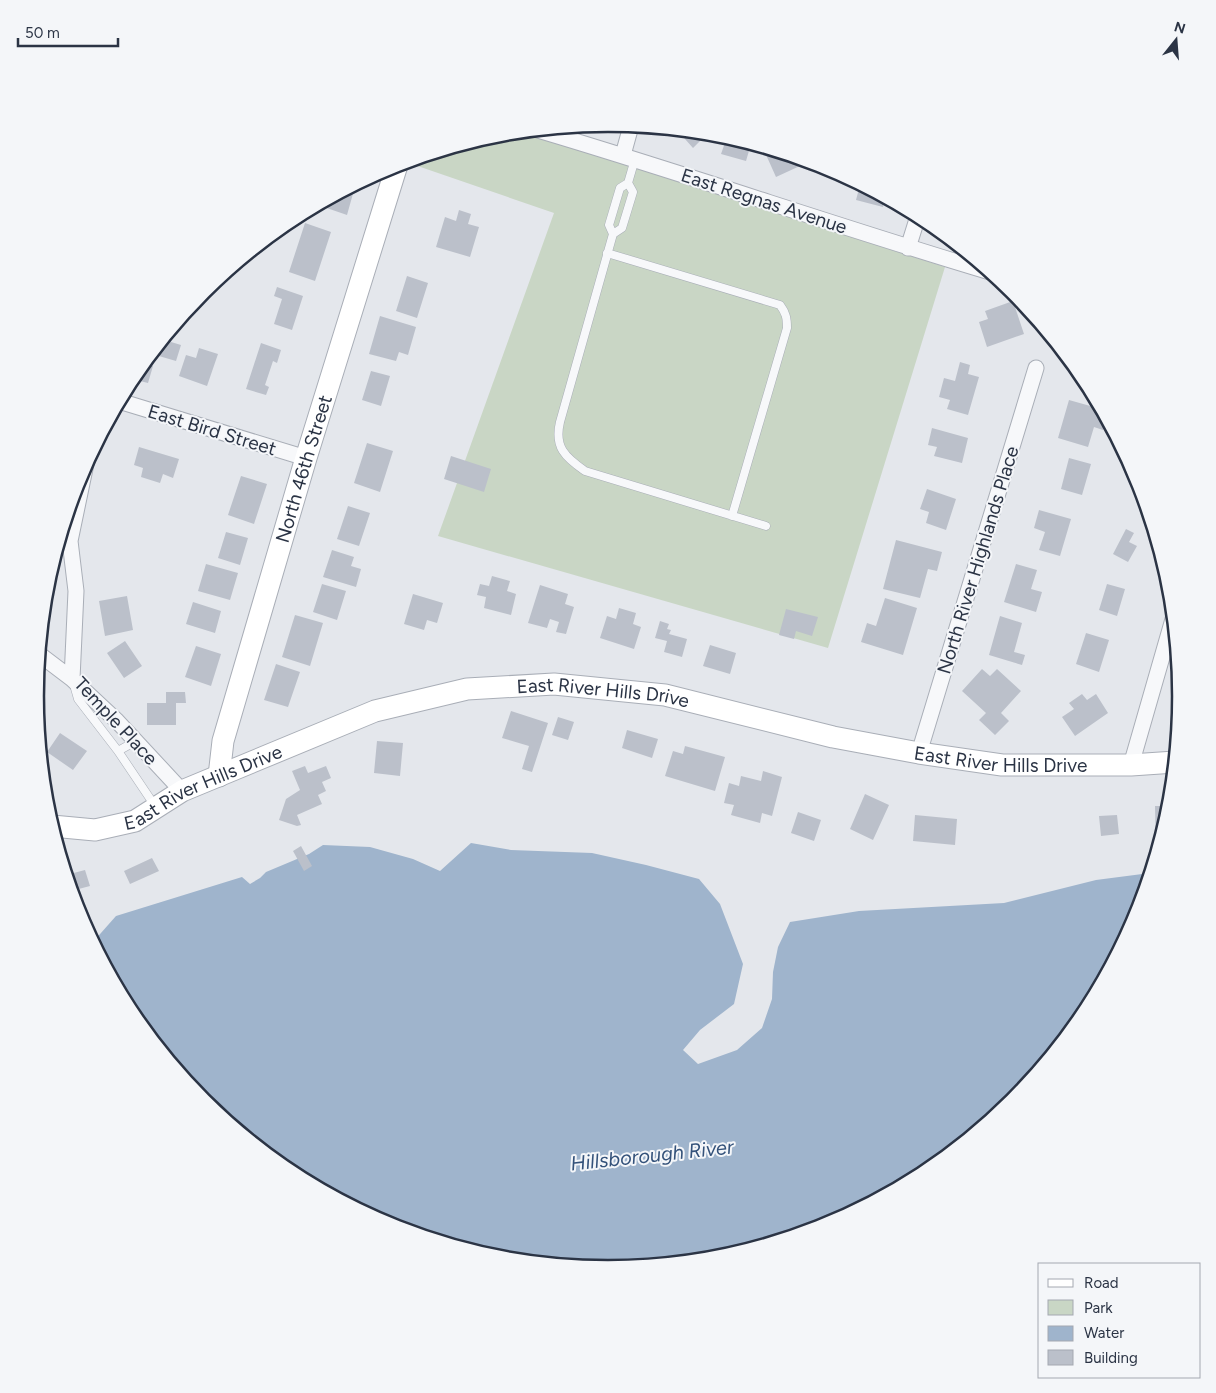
<svg xmlns="http://www.w3.org/2000/svg" width="1216" height="1393" font-family="Figtree,sans-serif">
<style>
.green{fill:#c9d6c5}
.water{fill:#9fb4cc}
.building{fill:#bbc0ca}
.lines{fill:none;stroke-linecap:round;stroke-linejoin:round}
.lane-casing{stroke:#a9aeb7;stroke-width:9}
.street-casing{stroke:#a9aeb7;stroke-width:17}
.secondary-casing{stroke:#a9aeb7;stroke-width:23}
.lane{stroke:#f7f8fa;stroke-width:8}
.street{stroke:#f7f8fa;stroke-width:15}
.secondary{stroke:#fff;stroke-width:21}
.labels{text-anchor:middle;dominant-baseline:central;stroke-width:4;stroke-linejoin:round;paint-order:stroke}
.street-label{font-size:19px;fill:#2b3445;stroke:#f4f6f9}
.water-label{font-size:20px;font-style:italic;fill:#34527a;stroke:#f4f6f9}
.rim{fill:none;stroke:#2b3445;stroke-width:2.5}
</style>
<rect width="100%" height="100%" fill="#e4e7ec"/>
<path class="green" d="M518,132l103,31 324,104 -117,381 -390,-112 116,-323 -148,-51 90,-28z"/>
<path class="water" d="M471,843l40,7 81,3 54,12 53,14 21,25 23,60 -9,40 -34,26 -17,20 15,14 39,-14 25,-22 10,-29 1,-27 5,-25 12,-25 69,-11 145,-8 92,-23 54,-7 -13,43 -53,99 -71,87 -87,71 -99,53 -107,33 -112,10 -112,-11 -108,-32 -99,-53 -86,-72 -72,-86 -38,-73 23,-26 126,-39 8,7 10,-6 6,-6 43,-18 14,-9 47,2 43,12 27,12z"/>
<path class="building" d="M677,130l31,3 -15,15z
M727,137l24,7 -5,17 -25,-7z
M763,148l36,11 3,6 -26,12z
M860,185l25,13 -2,9 -27,-7z
M349,188l5,2 -7,25 -29,-10z
M459,210l12,4 -3,10 11,3 -9,30 -34,-10 9,-30 11,4z
M305,223l26,9 -16,49 -26,-9z
M407,276l21,7 -11,35 -21,-7z
M277,287l26,9 -11,34 -18,-6 8,-25 -8,-3z
M1013,301l11,33 -37,13 -8,-25 9,-3 -3,-8z
M380,316l36,11 -8,28 -9,-3 -3,9 -27,-7z
M169,333l4,1 -2,8 10,3 -5,16 -24,-7z
M261,343l20,7 -4,13 -4,-2 -8,24 4,2 -3,8 -20,-6z
M199,348l19,6 -11,32 -28,-10 7,-21 10,3z
M960,362l10,3 -2,9 11,3 -11,38 -21,-6 3,-9 -11,-3 5,-19 11,3z
M144,363l9,3 -5,17 -12,-3 3,-11z
M371,371l19,5 -9,30 -19,-6z
M1069,400l32,9 5,10 -3,11 -9,-3 -6,20 -30,-9z
M932,428l36,10 -6,25 -28,-7 3,-9 -9,-2z
M367,443l26,8 -13,41 -26,-9z
M139,447l40,12 -6,19 -10,-4 -3,9 -19,-6 2,-9 -9,-3z
M451,456l40,13 -7,23 -40,-13z
M1069,458l22,6 -9,31 -21,-6z
M241,476l26,8 -13,40 -26,-9z
M927,489l29,10 -10,31 -20,-7 3,-11 -9,-3z
M348,506l22,7 -11,33 -22,-7z
M1039,510l32,9 -11,37 -21,-6 6,-18 -11,-4z
M1126,529l8,4 -5,9 8,4 -9,16 -15,-8z
M226,532l22,6 -8,27 -22,-7z
M896,540l46,12 -5,19 -9,-2 -8,29 -37,-9z
M332,550l22,7 -3,9 10,3 -5,18 -33,-10z
M206,564l32,9 -8,27 -32,-9z
M1016,564l21,6 -6,19 11,3 -6,20 -32,-10z
M492,576l18,5 -3,10 9,3 -5,21 -27,-7 2,-11 -9,-2 3,-11 9,2z
M322,584l24,7 -9,29 -24,-8z
M1107,584l18,5 -8,27 -18,-6z
M540,585l28,9 -3,10 9,3 -8,27 -10,-2 3,-10 -9,-3 -3,9 -19,-5z
M413,594l30,9 -6,20 -10,-3 -3,10 -20,-6z
M127,596l6,34 -28,6 -6,-35z
M885,598l32,10 -14,47 -42,-13 6,-19 9,3z
M193,602l28,9 -6,22 -29,-9z
M619,608l17,5 -3,11 8,3 -7,22 -34,-11 7,-22 9,3z
M786,609l32,8 -6,19 -16,-5 -2,8 -15,-4z
M295,615l28,8 -13,43 -28,-9z
M1000,616l22,7 -8,29 11,3 -3,10 -33,-10z
M660,621l9,3 -2,5 4,1 -2,4 18,5 -5,18 -18,-5 3,-11 -12,-3z
M1086,633l23,7 -10,32 -23,-8z
M125,641l17,25 -18,12 -17,-25z
M710,645l26,8 -6,21 -27,-8z
M196,646l25,8 -10,32 -26,-9z
M276,664l24,8 -12,35 -24,-7z
M982,669l8,7 7,-7 24,22 -20,22 8,8 -14,14 -16,-15 7,-7 -24,-22z
M166,692h19l1,11h-10v22h-29v-22h19z
M1082,694l5,6 9,-6 12,19 -33,23 -13,-19 12,-8 -5,-6z
M511,711l37,12 -16,49 -10,-3 7,-23 -27,-8z
M558,717l16,5 -6,18 -16,-5z
M627,730l31,9 -6,19 -30,-10z
M60,733l27,18 -14,19 -26,-18z
M377,741l26,2 -3,33 -26,-3z
M685,746l40,11 -10,34 -50,-15 8,-25 10,3z
M305,766l3,7 18,-7 5,12 -9,4 4,9 -8,4 4,9 -25,11 4,10 -4,1 -18,-6 7,-21 14,-9 -8,-19z
M763,771l19,6 -10,39 -10,-3 -2,10 -29,-8 3,-10 -10,-2 5,-20 10,3 2,-10 20,5z
M865,794l24,11 -16,35 -23,-11z
M1155,806h15l-14,47z
M798,812l23,8 -7,21 -23,-8z
M915,815l42,4 -2,26 -42,-4z
M1117,815l2,19 -18,2 -2,-20z
M301,846l11,20 -8,5 -11,-20z
M152,858l7,13 -29,13 -6,-13z
M85,870l5,16 -19,5 -5,-16z"/>
<g class="lines">
<g class="lane-casing">
<path id="lane" d="M635,159l-7,24 -8,5 -11,37 4,9 -53,188c-6,25 5,35 25,49l181,55
M613,234l9,-6 11,-36 -5,-9
M607,253l173,52c6,8 7,13 7,23l-55,188
M74,685l4,14 40,52
M136,741l-18,10 37,55"/>
</g>
<g class="street-casing">
<path id="street" d="M538,130c152,45 301,97 452,142
M623,155l8,-29
M908,248l10,-32
M119,401l187,57
M86,464l-16,77 6,50 -4,88 45,42 65,70
M39,654l33,25
M919,753l117,-385
M1131,765l42,-146"/>
</g>
<g class="secondary-casing">
<g id="secondary">
<path id="s1" d="M219,776l4,-35 83,-283 91,-293"/>
<path id="s2" d="M52,826l43,4 40,-9 47,-30 193,-80 92,-22 87,-5 111,11 168,42 86,16 83,12h129l44,-3"/>
</g>
</g>
<use href="#lane" class="lane"/>
<use href="#street" class="street"/>
<use href="#secondary" class="secondary"/>
</g>
<g class="labels">
<g class="street-label">
<text transform="translate(764 201) rotate(18)">East Regnas Avenue</text>
<text transform="translate(212 430) rotate(17)">East Bird Street</text>
<text stroke="none"><textPath href="#s1" startOffset="319">North 46th Street</textPath></text>
<text transform="translate(978 560) rotate(-73)">North River Highlands Place</text>
<text stroke="none"><textPath href="#s2" startOffset="580">East River Hills Drive</textPath></text>
<text transform="translate(116 721) rotate(47)">Temple Place</text>
<text stroke="none"><textPath href="#s2" startOffset="985">East River Hills Drive</textPath></text>
<text stroke="none"><textPath href="#s2" startOffset="160">East River Hills Drive</textPath></text>
</g>
<g class="water-label">
<text transform="translate(652 1155) rotate(-6)">Hillsborough River</text>
</g>
</g>
<path d="M0 0H1216V1393H0ZM44 696a564 564 0 1 1 1128 0a564 564 0 1 1-1128 0Z" fill="#f4f6f9" fill-rule="evenodd"/>
<path class="rim" d="M44 696a564 564 0 1 1 1128 0a564 564 0 1 1-1128 0Z"/>
<rect x="1038" y="1263" width="162" height="115" fill="#f4f6f9" stroke="#a4a8b1"/>
<rect x="1048" y="1279" width="25" height="8" fill="#ffffff" stroke="#a4a8b1"/>
<text x="1084" y="1288" font-size="15" fill="#2b3445">Road</text>
<rect x="1048" y="1300" width="25" height="15" fill="#c9d6c5" stroke="#a4a8b1"/>
<text x="1084" y="1313" font-size="15" fill="#2b3445">Park</text>
<rect x="1048" y="1326" width="25" height="15" fill="#9fb4cc" stroke="#a4a8b1"/>
<text x="1084" y="1338" font-size="15" fill="#2b3445">Water</text>
<rect x="1048" y="1350" width="25" height="15" fill="#bbc0ca" stroke="#a4a8b1"/>
<text x="1084" y="1363" font-size="15" fill="#2b3445">Building</text>
<g transform="translate(1176 40) rotate(17)" stroke="#f4f6f9" stroke-width="4" paint-order="stroke">
<path d="M0-4L9 19L0 12L-9 19Z" fill="#2b3445"/>
<text y="-8" font-size="14" font-weight="bold" text-anchor="middle" fill="#2b3445">N</text>
</g>
<path d="M18 38v8h100v-8" fill="none" stroke="#2b3445" stroke-width="2.5"/>
<text x="25" y="38" font-size="15" fill="#2b3445" stroke="#f4f6f9" stroke-width="4" paint-order="stroke">50 m</text>
</svg>
